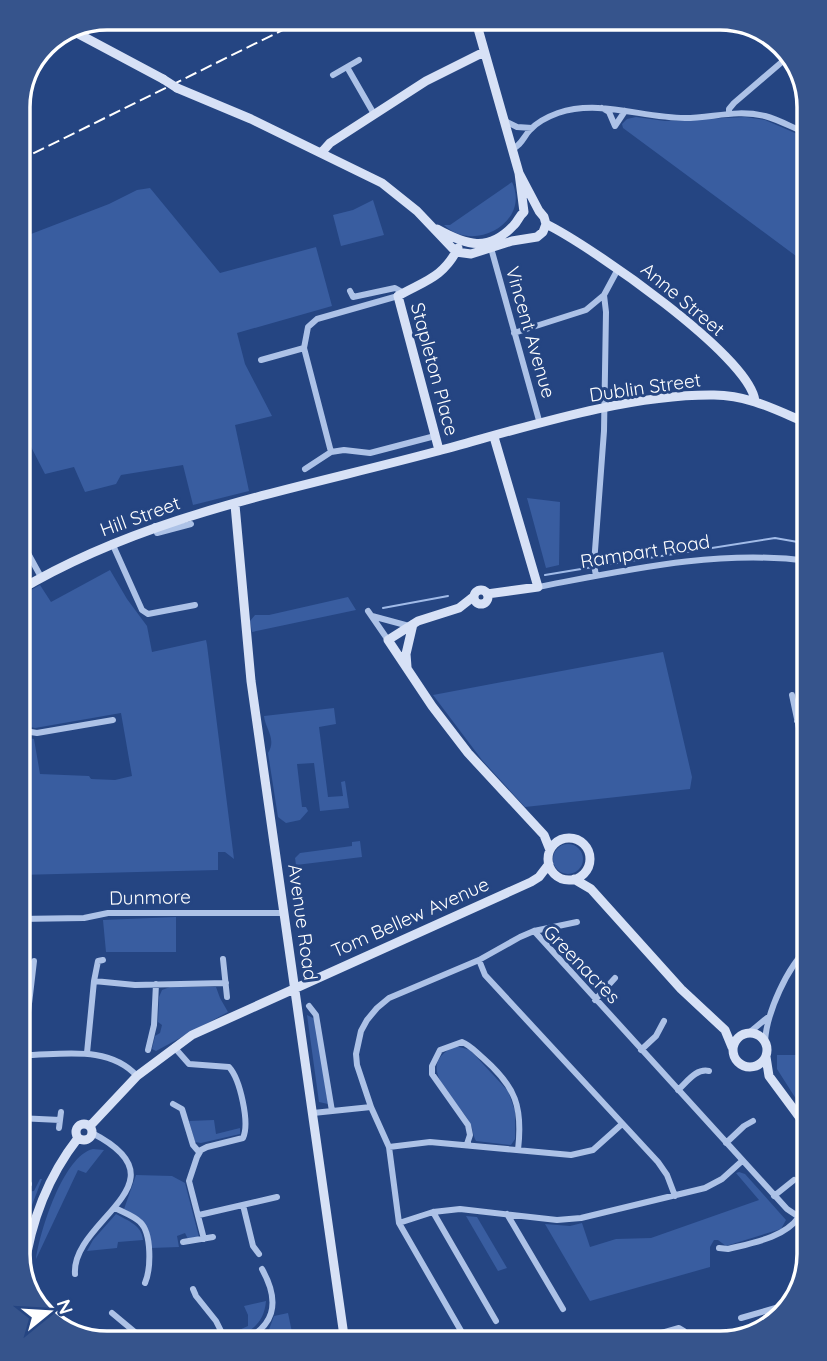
<svg xmlns="http://www.w3.org/2000/svg" width="827" height="1361" font-family="Quicksand,sans-serif">
<style>
.green{fill:#395da0}
.lines{fill:none;stroke-linecap:round;stroke-linejoin:round}
.stream{stroke:#a1bbe8;stroke-width:2}
.street{stroke:#adc2e7;stroke-width:6}
.secondary{stroke:#d7e1f6;stroke-width:9}
.rail{stroke:#fff;stroke-width:2;stroke-dasharray:12 5;stroke-linecap:butt}
.secondary-bridge{stroke:#d7e1f6;stroke-width:9}
.labels{text-anchor:middle;dominant-baseline:central;stroke-width:6;stroke-linejoin:round;paint-order:stroke}
.street-label{font-size:19px;fill:#fff;stroke:#254582}
.rim{fill:none;stroke:#fff;stroke-width:3.5}
</style>
<rect width="100%" height="100%" fill="#254582"/>
<path class="green" d="M636,117l29,4 80,-4 20,3 44,19v122l-13,-5 -173,-128 -1,-4 5,-5z
M512,182c19,40 -38,72 -68,43h6z
M150,188l70,85 96,-26 16,59 -95,27 8,31 27,52 -37,9 14,66 -56,14 -10,-40 -62,10 -5,9 -31,8 -11,-25 -29,7 -20,-39 -7,-1v-195l91,-35 28,-14z
M373,200l11,35 -43,11 -8,-31 20,-5z
M527,498l33,4 -1,63 -13,3z
M110,570l17,29 20,27 5,26 54,-12 1,5 27,214 -9,-7h-7v18l-200,5v-139l16,3 6,35 49,2 2,3 24,1 17,-4 -11,-63 -86,15 -17,-4v-127l22,-12 11,17z
M348,597l8,13 -104,22 -2,-11 5,-6h14z
M663,652l29,125 -2,12 -165,18 -43,-47 -49,-65z
M334,708l2,16 -17,3 9,70 15,-1 -2,-14 4,-1 4,27 -29,3 -6,-48 -17,1 5,43h4l2,4 -8,9 -14,3 -8,-6 -10,-64c9,-14 -3,-25 -4,-37z
M360,841l2,16 -66,8 -1,-7 5,-5 52,-7v-4z
M553 859a15 15 0 1 1 30 0a15 15 0 1 1-30 0Z
M176,917v35h-70l-3,-32z
M170,987h46l4,11 8,14 -72,39 -4,-2 3,-13 5,-3 2,-8 -4,-3 1,-25 3,-7z
M307,1015l8,4 13,85 -9,-2z
M456,1046l14,4 38,41 7,20v28l-4,6 -35,-4c-3,-5 -3,-11 -5,-16 -12,-25 -61,-59 -15,-79z
M777,1055h32v37l-11,10 -21,-33z
M214,1120l2,14 24,-6v6l-39,9 -6,-1 -6,-21z
M93,1149l11,1 -18,23 -8,-3 -42,89c4,-28 27,-103 57,-110z
M739,1172l6,2 41,46 -5,9 -55,17 -8,-6h-4l-4,7v20l-120,34 -45,-77 25,2 12,-3 8,24 26,-8 35,-1 108,-38 -23,-27z
M136,1175l36,1 13,7 14,54 -11,2 -3,-6 -8,3 2,11 -28,1c-2,-25 -5,-27 -27,-39z
M40,1179h2l-18,47 -6,30v-69l7,5 9,-1z
M116,1214c12,7 26,11 27,26l-25,2 -1,6 -30,3 6,-11z
M466,1216l11,1 30,51 -9,3z
M266,1301c-2,22 -13,28 -31,39l-6,-1 -1,-4 20,-9v-11l-4,-9z
M288,1313l5,24 -19,6 -7,-8 7,-19z"/>
<g class="lines">
<path class="stream" d="M598,566l177,-28 34,6
M545,575l48,-8
M383,608l65,-12"/>
<path class="street" d="M347,67l27,47
M333,75l26,-15
M602,108l7,4 6,14 10,-15
M729,113v-4l5,-6 56,-48
M505,121l12,6 15,1
M512,149c9,-3 12,-13 18,-19 7,-8 17,-13 28,-17 42,-14 84,5 127,5 27,0 51,-9 80,-2 15,4 30,13 44,18
M491,248l49,176
M350,291l3,6 42,-9 9,5
M514,333l72,-23 18,-15
M261,360l43,-12
M331,452l-27,-104 4,-21 9,-8 81,-23
M305,469l26,-17 13,-2 26,3 65,-17
M155,526l2,7 34,-9
M18,535l23,42
M112,543l30,67 6,4 47,-9
M596,576l-2,-12 10,-133 2,-119 -2,-17 14,-26
M538,587c89,-17 180,-38 271,-26
M368,611l20,29
M372,616l37,10
M792,695l12,57
M797,721l12,-4
M18,730l19,3 76,-13
M18,919l66,-1 24,-5h176
M534,931l253,278 12,8 10,1
M223,959l4,38
M479,960l6,15 173,187 9,13 8,21
M94,981l4,-20 5,-1
M595,1000l20,-22
M309,1006l7,9 16,96
M750,1032l17,-14
M765,1041c2,-29 22,-74 44,-94
M174,1047l15,17 40,3c11,12 21,56 14,71l-36,9 -6,3 -4,7 -8,24 15,58
M148,1050l6,-25 2,-41
M641,1050l15,-14 8,-15
M87,1053l7,-72 41,4 91,-2
M18,1055c40,1 89,-12 119,21
M23,1055l11,-94
M678,1090c9,-8 18,-22 31,-19
M173,1104l9,5 11,36 6,7
M371,1107l18,40 10,76 69,120
M313,1113l58,-6 -14,-42 -1,-11 5,-23 6,-11 10,-12 12,-10 90,-38 41,-23 14,-6 43,-9
M18,1118l42,2
M59,1128l2,-16
M726,1143l18,-17 9,-5
M467,1144l3,-9 -2,-10 -36,-51v-8l8,-16 22,-8c8,3 14,10 21,16 33,29 40,49 35,92
M389,1147l41,-5 141,13 22,-5 29,-26
M18,1183l11,1
M774,1196l20,-16
M243,1205l10,41 6,8
M115,1208c8,4 19,8 25,14 12,11 11,47 5,61
M433,1212l63,109
M507,1214l56,95
M199,1215l78,-18
M399,1223l34,-11 27,-3 97,11 24,-2 124,-30 17,-9 20,-18
M183,1242l30,-5
M719,1248l9,1c24,-6 56,-11 71,-32
M75,1274c-4,-54 115,-91 17,-141
M193,1289l3,7 20,25 11,22
M112,1313l36,30
M741,1318l52,-15
M258,1333l9,10
M238,1343c37,-15 43,-40 24,-74
M627,1343l52,-15 5,3 6,12"/>
<path class="secondary" d="M73,31l90,48
M177,88l74,31 131,64 35,28 39,41 15,2 41,-13 25,-4 6,-5 3,-8 -2,-7 -5,-6 -20,-38
M322,152l8,-9 96,-62 58,-29
M546,224c43,21 204,132 209,177
M437,229c29,16 51,24 77,-4 4,-4 5,-9 10,-13l-5,-39 -44,-155
M439,450l-41,-154c26,-15 45,-18 60,-48
M235,505l16,176 94,662
M474 597a7 7 0 1 1 14 0a7 7 0 1 1-14 0Z
M18,591c127,-76 274,-101 416,-139 86,-23 191,-58 280,-57 35,0 64,16 95,29
M487,594l51,-7 -44,-150
M473,597l-14,11 -41,13 -30,19 44,66 36,47 76,82 6,15
M407,667l-1,-13 7,-30
M548 859a21 21 0 1 1 42 0a21 21 0 1 1-42 0Z
M574,879l17,10 90,100 44,41 7,17
M733 1050a17 17 0 1 1 34 0a17 17 0 1 1-34 0Z
M766,1057l3,19 40,54
M76 1132a8 8 0 1 1 16 0a8 8 0 1 1-16 0Z
M90,1126l47,-50 55,-41 339,-153 8,-5 10,-13
M23,1278c6,-51 23,-99 55,-140"/>
<path class="rail" d="M18,161l289,-143"/>
<path class="secondary-bridge" d="M163,79l14,9"/>
</g>
<g class="labels">
<g class="street-label">
<text transform="translate(683 299) rotate(40)">Anne Street</text>
<text transform="translate(531 332) rotate(74)">Vincent Avenue</text>
<text transform="translate(435 369) rotate(75)">Stapleton Place</text>
<text transform="translate(645 387) rotate(-8)">Dublin Street</text>
<text transform="translate(140 516) rotate(-20)">Hill Street</text>
<text transform="translate(645 551) rotate(-9)">Rampart Road</text>
<text transform="translate(150 897) rotate(-1)">Dunmore</text>
<text transform="translate(410 917) rotate(-24)">Tom Bellew Avenue</text>
<text transform="translate(303 922) rotate(82)">Avenue Road</text>
<text transform="translate(582 964) rotate(46)">Greenacres</text>
</g>
</g>
<path d="M0 0H827V1361H0ZM107 30H720A77 77 0 0 1 797 107V1254A77 77 0 0 1 720 1331H107A77 77 0 0 1 30 1254V107A77 77 0 0 1 107 30Z" fill="#36548c" fill-rule="evenodd"/>
<path class="rim" d="M107 30H720A77 77 0 0 1 797 107V1254A77 77 0 0 1 720 1331H107A77 77 0 0 1 30 1254V107A77 77 0 0 1 107 30Z"/>
<g transform="translate(49 1312) rotate(72)" stroke="#254582" stroke-width="5" paint-order="stroke">
<path d="M0-5L12 26L0 18L-12 26Z" fill="#ffffff"/>
<text y="-10" font-size="19" font-weight="bold" text-anchor="middle" fill="#ffffff">N</text>
</g>
</svg>
